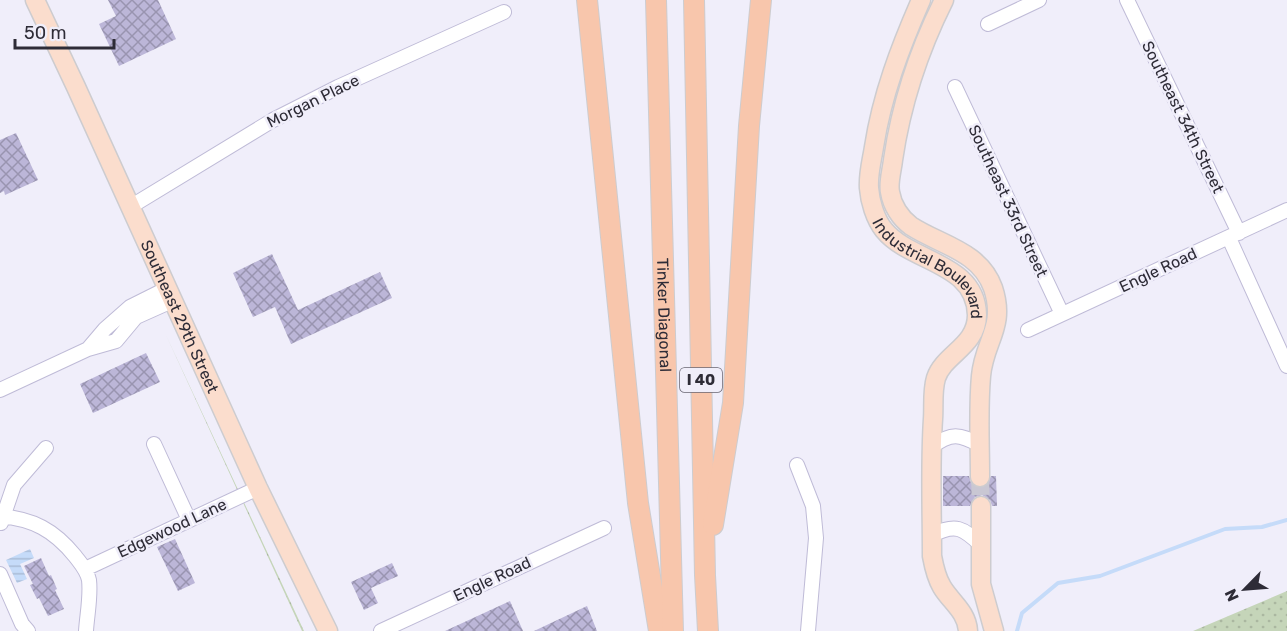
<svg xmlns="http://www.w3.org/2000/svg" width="1287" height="631" font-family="Rubik,sans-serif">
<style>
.grass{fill:url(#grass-dots)}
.water{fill:url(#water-rules)}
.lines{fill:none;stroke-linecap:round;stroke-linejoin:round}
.stream{stroke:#c5dbf9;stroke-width:4}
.building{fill:url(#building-cross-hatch)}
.major-tunnel{stroke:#c9c7d3;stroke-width:18;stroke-dasharray:18 9;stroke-linecap:butt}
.minor-casing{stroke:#bfbbd7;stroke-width:16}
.major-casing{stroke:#cdcccf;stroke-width:21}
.highway-casing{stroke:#cdcccf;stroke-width:22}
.minor{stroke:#fff;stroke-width:14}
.major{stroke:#fbddcd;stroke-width:18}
.highway{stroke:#f8c6ac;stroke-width:20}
.labels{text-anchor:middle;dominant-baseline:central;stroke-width:5;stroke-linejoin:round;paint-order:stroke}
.shield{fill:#f0eefa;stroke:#686672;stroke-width:1.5}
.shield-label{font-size:15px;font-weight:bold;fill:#2e2c37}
.street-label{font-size:16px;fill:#2e2c37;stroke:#f0eefa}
</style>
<defs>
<pattern id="grass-dots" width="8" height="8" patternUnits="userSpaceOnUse" patternTransform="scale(1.5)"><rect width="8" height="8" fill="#c5d5b9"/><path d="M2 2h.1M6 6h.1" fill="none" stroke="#aab7a0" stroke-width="1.8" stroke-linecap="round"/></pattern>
<pattern id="water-rules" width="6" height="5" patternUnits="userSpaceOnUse" patternTransform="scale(1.5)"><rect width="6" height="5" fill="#c5dbf9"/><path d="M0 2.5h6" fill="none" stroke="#aabcd6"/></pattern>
<pattern id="building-cross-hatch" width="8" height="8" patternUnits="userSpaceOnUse" patternTransform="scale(1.5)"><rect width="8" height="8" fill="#bcb6d8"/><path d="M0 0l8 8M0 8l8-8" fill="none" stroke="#9994b0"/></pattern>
</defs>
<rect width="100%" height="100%" fill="#f0eefa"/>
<path class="grass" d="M165,333l139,298h-2z
M1287,591v40h-94z"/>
<path class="water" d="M30,549l4,9 -14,6 7,15 -10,4 -11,-23z"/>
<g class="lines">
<path class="stream" d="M1017,631l5,-18 36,-30 42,-7 125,-47 37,-2 25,-7"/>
</g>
<path class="building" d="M108,0h50l18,39 -57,27 -20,-42 17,-8z
M16,133l22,47 -33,15 -1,-4 -4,2v-53z
M272,254l26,56 82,-38 12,26 -101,46 -16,-37 -22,10 -20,-44z
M146,353l14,29 -67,31 -13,-29z
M943,476h26l2,7 8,5 7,-2 5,-10h5l1,30h-5l-2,-6 -8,-5 -7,2 -5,9h-27z
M175,539l20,44 -17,8 -21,-44z
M41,558l8,18 2,-1 6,14 -2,1 9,19 -16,7 -9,-18 -2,1 -7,-14 3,-1 -9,-18z
M392,563l6,13 -27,12 7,15 -14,7 -13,-28z
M510,601l13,30h-78z
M587,606l10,25h-63z"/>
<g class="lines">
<path class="major-tunnel" d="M980,477l1,29"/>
<g class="minor-casing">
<path id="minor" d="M1127,0l112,233
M988,24l51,-24
M955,87l107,227
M130,207l143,-87 65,-33 166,-75
M1229,238l58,128
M1028,330l259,-120
M88,349l17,-20 25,-22 38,-19
M0,390l88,-41 28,-8 20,-24 38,-17
M154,444l35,76
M931,447c21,-15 28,-13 49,-2
M797,465l16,41 3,32 -8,93
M0,516c33,3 54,14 75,40 6,8 12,14 14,24 2,16 -2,35 -3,51
M1,523l13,-38 32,-37
M932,535c24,-12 31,-7 49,10
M85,569l173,-81
M0,574l22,50 6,7
M381,631l223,-103"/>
</g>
<g class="major-casing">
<g id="major">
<path id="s1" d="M35,0l41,87 182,401 70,143"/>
<path id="s2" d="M921,0c-21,48 -39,95 -47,147 -2,13 -6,27 -5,41 1,13 6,31 15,42 27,33 92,32 93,85 0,31 -33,39 -41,63 -4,13 -2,28 -3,41 -3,45 -1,91 -1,137 2,11 4,21 10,31 9,15 25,25 26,44"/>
<path d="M944,0c-25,50 -43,105 -51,160 -1,10 -5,22 -3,32 2,13 10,26 21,34 29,19 69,25 82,62 13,39 -9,53 -12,88 -3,33 -1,67 -1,101"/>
<path d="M981,506v78l13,47"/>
</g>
</g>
<g class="highway-casing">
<g id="highway">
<path d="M587,0l51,503 21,128"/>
<path id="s3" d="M656,0l17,631"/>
<path d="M694,0l11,575 3,56"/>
<path d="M713,525l20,-122 16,-277 12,-126"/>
</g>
</g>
<use href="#minor" class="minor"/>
<use href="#major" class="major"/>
<use href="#highway" class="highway"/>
</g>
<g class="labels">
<rect class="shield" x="680" y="368" width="42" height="24" rx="4.5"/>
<g class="shield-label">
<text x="701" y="380">I 40</text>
</g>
<g class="street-label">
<text transform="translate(313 101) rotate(-26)">Morgan Place</text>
<text transform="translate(1183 117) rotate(64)">Southeast 34th Street</text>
<text transform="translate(1008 201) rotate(65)">Southeast 33rd Street</text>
<text stroke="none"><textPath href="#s2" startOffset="303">Industrial Boulevard</textPath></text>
<text transform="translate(1158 270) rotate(-25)">Engle Road</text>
<text stroke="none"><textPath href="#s1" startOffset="348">Southeast 29th Street</textPath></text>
<text stroke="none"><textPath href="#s3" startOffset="315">Tinker Diagonal</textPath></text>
<text transform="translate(172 528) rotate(-25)">Edgewood Lane</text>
<text transform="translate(492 579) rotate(-25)">Engle Road</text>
</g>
</g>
<g transform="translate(1245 589) rotate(245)" stroke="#f0eefa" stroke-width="4.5" paint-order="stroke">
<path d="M0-4.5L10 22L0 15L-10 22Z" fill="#2e2c37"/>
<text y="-9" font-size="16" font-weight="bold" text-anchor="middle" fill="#2e2c37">N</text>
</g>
<path d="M15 39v9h99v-9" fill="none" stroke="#2e2c37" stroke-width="3"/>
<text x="24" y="39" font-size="18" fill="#2e2c37" stroke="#f0eefa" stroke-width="4.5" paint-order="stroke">50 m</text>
</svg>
